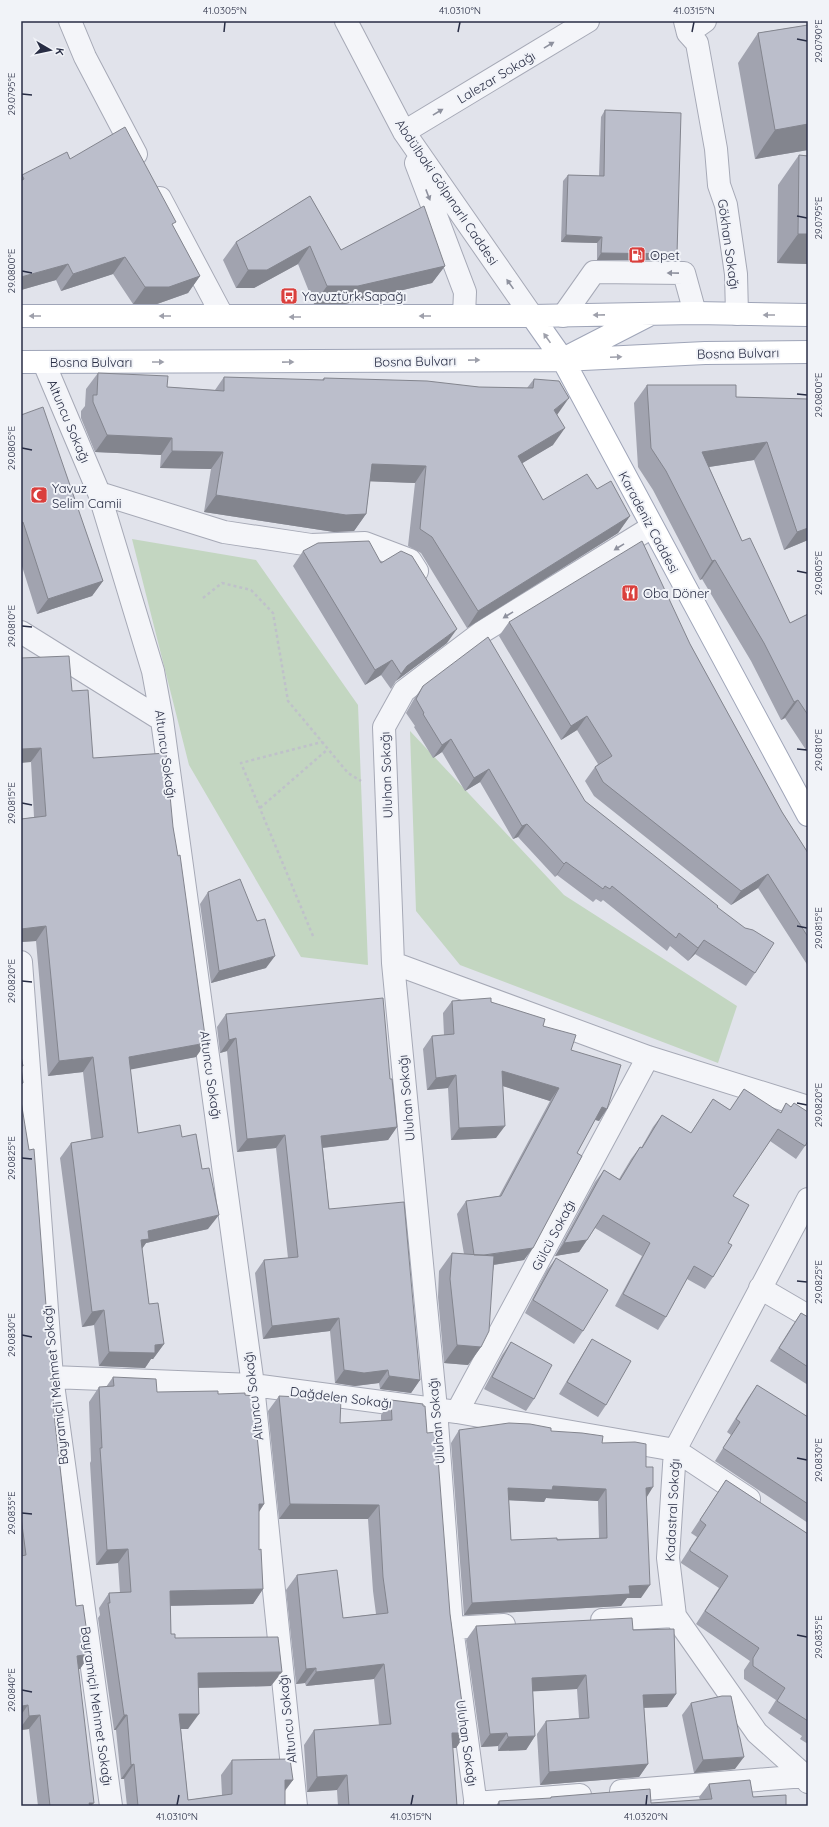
<svg xmlns="http://www.w3.org/2000/svg" width="829" height="1827" font-family="Quicksand,sans-serif">
<style>
.green{fill:#c3d6c1}
.lines{fill:none;stroke-linecap:round;stroke-linejoin:round}
.minor-casing{stroke:#a6a9b6;stroke-width:24}
.major-casing{stroke:#9fa5b8;stroke-width:24}
.path{stroke:#bfc1ca;stroke-width:2.5;stroke-dasharray:3 3;stroke-linecap:butt}
.minor{stroke:#f4f5f9;stroke-width:22}
.major{stroke:#fff;stroke-width:22}
.wall{fill:#a1a3af;fill-rule:evenodd}
.shaded-wall{fill:#83858e}
.building{fill:#bbbecb;stroke:#83858e;fill-rule:evenodd}
.oneway{fill:#8e919e}
.oneway2{fill:#9ea0ab}
.ticks{fill:none;stroke:#282d44;stroke-width:1.5}
.labels{text-anchor:middle;dominant-baseline:central;stroke-width:4;stroke-linejoin:round;paint-order:stroke}
.street-label{font-size:13px;fill:#282d44;stroke:#f1f3f8}
.poi-label{font-size:13px;fill:#282d44;stroke:#f1f3f8;text-anchor:start}
.neatline{fill:none;stroke:#282d44;stroke-width:1.5}
.ticks-label{font-size:10px;text-anchor:middle;fill:#282d44}
</style>
<rect width="100%" height="100%" fill="#e1e3eb"/>
<path class="green" d="M132,539l124,21 102,145 10,260 -67,-8 -112,-192z
M410,731l154,164 173,111 -19,57 -258,-98 -44,-54z"/>
<g class="lines">
<g class="minor-casing">
<path id="minor" d="M70,21l15,36 51,97
M346,21l58,111 128,184
M685,21l3,12 9,10 19,106 3,36 7,20 10,69 1,40
M688,33l17,-12
M404,132l184,-111
M416,163l49,129 -1,23
M160,198l62,117
M563,316l31,-44 90,1 11,40
M44,363l55,130 54,178 9,49 91,665 43,421
M99,493l125,39 87,13 54,-2 45,17 7,11
M21,632l141,88
M21,962l31,415 59,429
M393,963l255,94 160,50
M808,1199l-133,251 -7,108 7,58 82,117 48,43 3,6
M760,1288l48,28
M52,1377l201,8 204,27 218,38 74,49
M457,1412l191,-355
M602,1620l73,-4
M452,1628l52,-3
M621,1791l184,-15
M475,1803l105,-8
M476,1806l-24,-178 -16,-219 -43,-446 -9,-236 20,-36 78,-59 170,-105"/>
</g>
<g class="major-casing">
<path id="major" d="M21,316h511l163,-3 113,2
M532,316l31,44 245,455
M569,356l78,-40
M21,362l542,-2 142,-7 103,-1"/>
</g>
<path class="path" d="M203,598l19,-15 29,7 22,23 15,88 60,72 13,8
M260,808l68,-59
M313,936l-72,-173 81,-21"/>
<use href="#minor" class="minor"/>
<use href="#major" class="major"/>
</g>
<path class="wall" d="M808,25v125l-53,9 -17,-96 20,-30z
M605,110l72,144 -5,6h-75v-17l-36,-1 2,-61 5,-6 31,1 2,-59z
M799,155l9,1v108l-31,-1 1,-78z
M70,159l103,67 27,50 -12,17 -31,11h-24l-20,-30 -52,17 -5,-11 -35,10v-113l1,-2z
M310,196l31,54 104,16 -13,17 -87,21h-31l-16,-40 -44,24h-18l-13,-28 13,-18z
M98,373l69,14 48,3 9,-13 98,3 2,-2 155,9 48,1 7,-9 23,36 -4,30 -31,18 21,37 54,-11 33,27 -12,17 -151,95 -46,-75 -13,-7 7,-63 -45,-2 -4,33 -12,17 -20,1 -130,-20 7,-43 -51,-1 1,-13 -66,-3 -14,-34v-7l4,-5 1,-17z
M647,385l89,12 72,2v141l-24,10 -30,-90 -45,7 33,74 48,82 18,-9v139l-23,-35 -4,2 -30,-59 -49,-82 -2,1 -47,-90 -15,-23 -4,-64z
M21,415l82,166 -11,15 -55,18 -16,-51z
M303,551l78,12 66,80 -51,38 -5,8 -10,-14 -16,10 -72,-119z
M509,622l181,22 92,168 26,41v113l-50,-78 -27,17 -137,-109 -9,-15 10,-14 3,-3 -21,-34 -16,10 -62,-104z
M423,686l162,115 132,107 38,65 -9,13 -51,-32 -7,7 -18,-15 -3,5 -64,-51 -2,2 -5,-3 -3,3 -36,-27 -2,2 -37,-40 -5,2 -33,-57 -15,9 -23,-39 -9,6 -19,-31 1,-1 -9,-13 8,-14z
M72,691l21,67 80,69 23,230 -66,12 8,64 44,4 26,92 -62,14 -4,6 7,55 15,40 -11,15h-2l-6,9 -46,-2 -5,-41 -12,2 -22,-169 11,-15 20,-4 -8,-67 -35,4 -12,-135 -15,1v-123l13,-2 -3,-55z
M208,892l49,29 9,47 -55,15 -11,-79z
M452,1001l39,1 52,24 28,24 36,59 -8,12 -4,-1 -18,33 -53,107 -30,5 -13,82 -13,18 -24,-2 -6,-66 1,-26 13,-18 12,1 -7,-40 9,-13 33,-5 51,-95 -47,-15 -7,52 -45,2 -3,-52 -21,2 -4,-41 9,-13 12,-1 -1,-22z
M226,1014l164,65 7,48 -9,13 -65,8 6,61 91,171 -9,13 -31,-4 -1,-6 -24,3 -20,-3 -5,-52 -67,8 -8,-66 9,-13 24,-2 -12,-110 -39,4 -10,-101 -7,2 -3,-26z
M744,1089l36,24 6,-10 19,43 -9,13 -26,-18 -37,55 -5,47 -15,34 -8,12 -18,-10 -21,38 -8,13 -43,-24 27,-50 -47,-28 -16,24 -24,4 40,-74 9,-12 15,9 12,-20 9,-12 1,1 12,-21 9,-12 29,18 22,-34 17,11z
M21,1101l34,322 21,183 14,48 -10,15h-2l13,137h-53l-9,-77 -8,1z
M556,1258l27,73 -9,13 -49,-31 22,-43z
M801,1313l7,4v68l-38,-24 22,-35z
M592,1339l14,66 -8,12 -39,-23 25,-42z
M511,1342l23,57 -8,12 -42,-22 18,-34z
M113,1377l44,15 61,2 46,110 -5,8v38l4,39 -10,15 -83,2 1,28 4,4 96,48 -73,2 -10,41h-7l7,71 34,-5 -1,-20 11,-15 61,20 -8,11v15h-158l-3,-27h-3l-5,-49h-2l-16,-112 2,-3 -1,-7 10,-15h11l-2,-30 -22,2 -6,-102 1,-2 -2,-59 10,-15h7z
M757,1385l50,32 1,-1v107l-93,-62 16,-26 -4,-3 21,-34z
M279,1396l61,27 41,-2v-6l10,-15 36,33 23,181 16,119 -10,15h-4l5,58h-119l-1,-16 -30,2 -3,-47 10,-15 65,-5 -5,-46 -68,7 -1,-3 -9,1 -10,-94 11,-15 46,43 33,-4 -3,-23 -5,-72h-89l-11,-108z
M459,1430l143,13 44,54 -5,101h-14l-6,8 -157,9 -13,-172zM546,1498l52,3 1,37 -88,2 -2,-40 35,2z
M726,1480l82,54v210l-8,-5 2,-3 -34,-23 8,-13 -32,-21v-9l6,-9 -54,-37 23,-36 -38,-25v-1l16,-25 -6,-4z
M476,1626l157,4 43,64 -9,13 -23,1 4,56 -9,13 -99,8 -3,-51 9,-13 33,-3 -2,-29 -44,2 2,45 -9,14 -28,1v-5l-17,1 -15,-107z
M691,1703l44,66 -41,4 -12,-58z
M709,1784l44,13 33,9h-290l3,-5 51,-2 1,-2 100,6 49,-3 -1,-3z"/>
<path class="shaded-wall" d="M808,124v26l-53,9 20,-29z
M798,234h10v30l-31,-1z
M566,235l36,2 -5,6 -36,-1z
M310,246l-12,18 -44,24h-18l12,-18z
M601,253l76,1 -5,6h-75z
M125,257l-12,17 -52,17 12,-17z
M68,264l-12,16 -35,10v-13z
M445,266l-13,17 -87,21h-31l13,-18z
M200,276l-12,17 -31,11h-24l12,-17z
M569,398l-12,17 -3,-5z
M565,428l-12,17 -47,28 12,-17z
M107,435l65,3 -11,17 -66,-3z
M767,442l-13,18 -65,10 13,-18z
M172,451l51,1 -12,17 -51,-1z
M372,464l54,2 -11,17 -55,-2z
M216,495l150,19 -12,17 -20,1 -130,-20z
M630,516l-12,17 -151,95 11,-17z
M808,528v12l-24,10 13,-18z
M715,560l-13,19 -2,1 12,-19z
M103,581l-11,15 -55,18 11,-15z
M457,629l-10,14 -51,38 11,-15z
M392,660l-11,15 -16,10 10,-15z
M798,700l-13,18 -4,2 13,-18z
M587,716l-10,14 -16,10 10,-14z
M451,739l-9,13 -9,6 9,-13z
M41,748l-10,14 -10,1v-14z
M489,769l-9,13 -15,9 9,-13z
M527,824l-9,13 -5,2 9,-13z
M566,862l-9,13 -2,2 9,-13z
M768,874l-10,14 -27,17 10,-14z
M46,926l-10,15 -15,1v-13z
M704,940l-9,14 -7,7 10,-13z
M275,956l-9,12 -55,15 8,-12z
M236,1038l-9,13 -7,2 9,-13z
M206,1043l-10,14 -78,15 11,-15z
M93,1057l-10,15 -35,4 11,-15z
M502,1071l57,17 -9,13 -57,-18z
M456,1075l-8,13 -21,2 9,-12z
M602,1107l5,2 -8,12 -6,-2z
M505,1126l-9,12 -45,2 8,-12z
M397,1127l-9,13 -76,9 9,-13z
M285,1135l-9,13 -39,4 10,-13z
M219,1215l-11,14 -62,14 -8,11 -7,1 17,-24z
M587,1240l-8,12 -24,4 9,-13z
M533,1248l-9,12 -58,9 8,-12z
M104,1310l-10,15 -12,2 10,-15z
M339,1318l-9,13 -67,8 9,-13z
M164,1344l-11,15h-2l-6,9 -46,-2 10,-14z
M457,1345l24,2 -13,18 -24,-2z
M344,1370h44l-9,13 -24,3 -20,-3z
M389,1376l31,4 -9,13 -31,-4z
M553,1486l53,3 -8,12 -52,-3 -2,4 -44,-2 8,-12z
M653,1487l-8,13 1,-12z
M259,1504h5l-10,15z
M290,1504l89,1 -11,14h-89z
M128,1549l-10,14 -22,2 11,-15z
M650,1585l-9,13h-14l-6,8 -157,9 8,-12 157,-17z
M263,1589l-10,15 -94,2 11,-15z
M90,1654l-10,15 -13,1 10,-14z
M384,1664l-10,15 -68,7 10,-14z
M316,1668l-11,15 -9,1 10,-15z
M282,1672l-11,14 -83,2 10,-15z
M586,1675l-9,14 -54,3 9,-14z
M676,1694l-9,13 -34,1 10,-13z
M28,1705l-7,10v-7l1,-2z
M179,1714h20l-11,15h-19z
M40,1715l-11,14 -8,1v-3l8,-11z
M124,1715h3l-11,15h-2z
M452,1733h14l-10,15h-14z
M507,1733l-9,13 -17,1 9,-13z
M535,1736l-9,14 -28,1 10,-14z
M744,1757l-9,12 -41,4 9,-13z
M134,1764l-10,15h-3l10,-14z
M648,1764l-9,13 -99,8 9,-13z
M347,1775l-10,15 -30,2 10,-15z
M285,1780h8l-11,14z
M89,1803h5l-3,3h-4z"/>
<path class="building" d="M808,25v99l-33,6 -17,-97z
M605,110l76,3 -4,141 -76,-1 1,-16 -36,-2 2,-60 36,1z
M125,127l51,95 -4,2 28,52 -31,11h-24l-20,-30 -52,17 -5,-10 -47,13v-96l3,-2 -2,-4 45,-23 3,7z
M799,155l9,1v78h-10z
M310,196l31,54 83,-44 21,60 -87,20h-31l-17,-40 -43,24h-19l-12,-28z
M98,373l70,3 -1,11 57,4v-14l100,3v-2l103,3 52,6 54,1 1,-9 25,2 10,17 -15,12 11,18 -47,28 25,44 44,-26 10,15 14,-8 19,35 -152,95 -46,-74 -12,-8 6,-63 -54,-2 -6,50 -20,1 -130,-20 7,-43 -51,-1v-13l-65,-3 -14,-33v-7h4z
M647,385h89v12l72,2v129l-11,4 -30,-90 -65,10 40,89 8,-3 40,85 18,-9v101l-10,-15 -4,2 -30,-59 -49,-83 -3,1 -46,-90 -15,-23z
M43,407l60,174 -55,18 -25,-77 -2,1v-108z
M369,541l12,22 20,-12 11,5 45,73 -50,37 -6,8 -9,-14 -17,10 -72,-119 15,-8z
M642,541l48,103 92,168 26,41v84l-40,-63 -27,17 -138,-109 -8,-15 17,-11 -25,-40 -16,10 -62,-104z
M488,637l97,164 133,105 -1,1 28,21 8,2 21,13 -19,30 -51,-33 -6,8 -19,-15 -3,5 -64,-52 -2,3 -5,-3 -2,3 -37,-27 -2,2 -37,-40 -5,2 -33,-57 -15,9 -23,-39 -9,6 -19,-31 1,-1 -8,-14 7,-13z
M69,656l3,35 16,-1 5,68 73,-5 7,74 5,29 2,-1 26,188 -77,14 9,76 42,-8 2,12 14,-3 6,35 7,-1 10,47 -71,16 1,8 -8,1 8,64 9,-1 6,41 -9,1v8l-46,-1 -5,-42 -12,2 -21,-169 32,-6 -10,-80 -34,4 -13,-135 -25,3v-110l25,-3 -5,-68 -20,1v-91z
M240,879l17,42 8,-2 10,37 -56,15 -11,-79z
M383,998l7,81h2l5,48 -76,9 8,73 75,-7 16,178 -31,-4 -1,-6 -24,3 -20,-3 -5,-52 -67,8 -8,-66 34,-3 -13,-122 -38,4 -11,-101 -7,2 -3,-26z
M491,998v4l54,17 -2,7 33,9 -5,15 50,15 -14,44 -5,-2 -25,46 5,3 -49,92 -49,7h-10l-8,-54 35,-5 58,-108 -57,-17 3,55 -46,2 -3,-53 -20,3 -4,-42 22,-2 -2,-33z
M21,1056l2,10h-2z
M21,1067l2,16 -2,1z
M744,1089l37,24 5,-10 5,4 3,-4 14,9v29l-3,5 -27,-17 -45,67 16,9 -21,38 4,2 -19,32 -19,-11 -28,51 -43,-23 27,-51 -47,-28 -16,25 -23,3 40,-73 16,10 20,-33 2,1 20,-33 29,18 22,-34 17,11z
M21,1101l8,49 5,-1 21,274 21,183 7,-1 7,49 -13,2 17,147h-5l1,3h-40l-10,-91 -11,1 -1,-11 -6,1 -1,-12v-138l5,-1 -5,-38z
M452,1253l42,3 -5,75 -8,16 -24,-2 -7,-66z
M556,1258l52,32 -25,41 -50,-31z
M801,1313l7,4v50l-29,-19z
M592,1339l39,22 -25,44 -39,-23z
M511,1342l41,23 -18,34 -42,-22z
M113,1377l43,2 1,13 61,-1v3l27,-1v2l8,1 11,108h-5v46l2,-1 2,40 -93,2 1,43h4v4l103,-1 4,35 -84,1 1,41h-20l9,86 44,-6v-34l58,-1 3,21h-8v26h-147l-4,-42 -3,1 -4,-50h-3l-16,-112h2l-1,-10 22,-1 -3,-43 -21,1 -7,-102h2l-3,-61 15,-1z
M757,1385l51,32v87l-85,-56 17,-26 -4,-3z
M279,1396l62,3 -1,24 52,-3 -1,-20 32,4v2h2l2,27 9,-1 14,182 16,119h-14v3l5,70h-108l-2,-31 -30,2 -3,-47 77,-6 -7,-60 -68,8v-4l-10,1 -9,-94 40,-5 6,48 45,-5 -5,-36 -4,-72 -89,-1z
M509,1423l21,1 21,4v3l31,2 21,3 -1,7 33,-1 11,2v23h7v20l-7,1 4,97 -21,1 1,8 -158,9 -13,-173zM553,1486l53,3 1,49 -50,2v-2l-46,2 -3,-52 44,2z
M726,1480l82,54v187l-31,-20 8,-13 -32,-22v-8l6,-10 -54,-37 23,-35 -38,-25v-2l16,-24 -6,-5z
M632,1618l1,12 41,-1 2,65 -33,1 5,69 -99,8 -3,-51 43,-3 -3,-43 -54,3 3,58 -27,1 -1,-4 -17,1 -14,-108z
M722,1696h9l13,61 -41,3 -12,-57z
M750,1780l3,17 33,-2v11h-287v-5l52,-3v-1l99,-8 1,14 61,-4 -3,-15z"/>
<defs><path id="oneway-solid" d="M-6-.8H1V-3.2L6.5 0L1 3.2V.8H-6Z"/></defs>
<g class="oneway">
<use href="#oneway-solid" transform="translate(549 45) rotate(-31)"/>
<use href="#oneway-solid" transform="translate(438 112) rotate(-31)"/>
<use href="#oneway-solid" transform="translate(428 195) rotate(69)"/>
<use href="#oneway-solid" transform="translate(673 273) rotate(-179)"/>
<use href="#oneway-solid" transform="translate(510 284) rotate(-125)"/>
<use href="#oneway-solid" transform="translate(619 547) rotate(148)"/>
<use href="#oneway-solid" transform="translate(508 615) rotate(148)"/>
</g>
<g class="oneway2">
<use href="#oneway-solid" transform="translate(599 315) rotate(179)"/>
<use href="#oneway-solid" transform="translate(769 315) rotate(-180)"/>
<use href="#oneway-solid" transform="translate(35 316) rotate(180)"/>
<use href="#oneway-solid" transform="translate(165 316) rotate(180)"/>
<use href="#oneway-solid" transform="translate(425 316) rotate(180)"/>
<use href="#oneway-solid" transform="translate(295 317) rotate(180)"/>
<use href="#oneway-solid" transform="translate(547 338) rotate(-125)"/>
<use href="#oneway-solid" transform="translate(616 357) rotate(-3)"/>
<use href="#oneway-solid" transform="translate(474 360) rotate(-1)"/>
<use href="#oneway-solid" transform="translate(158 362)"/>
<use href="#oneway-solid" transform="translate(288 362) rotate(-1)"/>
</g>
<path class="ticks" d="M224,32l1,-10M458,32l2,-10M692,32l2,-10M797,39l10,2M22,94l10,1M797,216l10,2M22,271l10,2M797,394l10,1M22,448l10,2M797,571l10,2M22,626l10,1M797,749l10,1M22,803l10,2M797,926l10,2M22,981l10,1M797,1103l10,2M22,1158l10,1M797,1281l10,1M22,1335l10,2M797,1458l10,2M22,1513l10,1M797,1635l10,2M22,1690l10,2M177,1805l2,-10M411,1805l2,-10M646,1805l1,-10"/>
<defs>
<g id="fuel-square" transform="scale(0.9)"><rect x="-9" y="-9" width="18" height="18" rx="4" fill="#da3f3c" stroke="#f1f3f8"/><path d="M-5.5-6h7V0h2V4h1.3V-2.5L3-4.5l.8-.8L6-3V5H2.5V1h-1V6h-7ZM-4.2-4.7v3.2H.2V-4.7Z" fill="#fff"/></g>
<g id="bus-square" transform="scale(0.9)"><rect x="-9" y="-9" width="18" height="18" rx="4" fill="#da3f3c" stroke="#f1f3f8"/><path d="M-5-6H5V4H4V6H2V4H-2V6H-4V4H-5ZM-3.5-4V0h7V-4ZM-3.5 1.2v1.5H-2V1.2ZM2 1.2v1.5H3.5V1.2Z" fill="#fff"/></g>
<g id="mosque-square" transform="scale(0.9)"><rect x="-9" y="-9" width="18" height="18" rx="4" fill="#da3f3c" stroke="#f1f3f8"/><path d="M3.5-4.9A6 6 0 1 0 3.5 4.9A5 5 0 1 1 3.5-4.9Z" fill="#fff"/></g>
<g id="restaurant-square" transform="scale(0.9)"><rect x="-9" y="-9" width="18" height="18" rx="4" fill="#da3f3c" stroke="#f1f3f8"/><path d="M-5-6h1v4h1v-4h1v4h1v-4h1v5L-1.5 .5V6h-2V.5L-5-1ZM5-6V6H3V1.5H1.5Q1.5-4 5-6Z" fill="#fff"/></g>
</defs>
<g fill-rule="evenodd">
<use href="#fuel-square" x="637" y="255"/>
<use href="#bus-square" x="289" y="296"/>
<use href="#mosque-square" x="39" y="495"/>
<use href="#restaurant-square" x="630" y="593"/>
</g>
<g class="labels">
<g class="street-label">
<text transform="translate(496 77) rotate(-31)">Lalezar Sokağı</text>
<text transform="translate(447 192) rotate(56)">Abdülbaki Gölpınarlı Caddesi</text>
<text transform="translate(729 244) rotate(82)">Gökhan Sokağı</text>
<text transform="translate(738 353) rotate(-1)">Bosna Bulvarı</text>
<text transform="translate(415 361) rotate(-1)">Bosna Bulvarı</text>
<text x="91" y="362">Bosna Bulvarı</text>
<text transform="translate(69 421) rotate(67)">Altuncu Sokağı</text>
<text transform="translate(649 522) rotate(62)">Karadeniz Caddesi</text>
<text transform="translate(166 754) rotate(82)">Altuncu Sokağı</text>
<text transform="translate(386 775) rotate(-92)">Uluhan Sokağı</text>
<text transform="translate(211 1075) rotate(82)">Altuncu Sokağı</text>
<text transform="translate(406 1098) rotate(-95)">Uluhan Sokağı</text>
<text transform="translate(553 1235) rotate(-62)">Gülcü Sokağı</text>
<text transform="translate(55 1385) rotate(-96)">Bayramiçli Mehmet Sokağı</text>
<text transform="translate(253 1396) rotate(-97)">Altuncu Sokağı</text>
<text transform="translate(341 1397) rotate(7)">Dağdelen Sokağı</text>
<text transform="translate(436 1421) rotate(-95)">Uluhan Sokağı</text>
<text transform="translate(672 1510) rotate(-87)">Kadastral Sokağı</text>
<text transform="translate(97 1706) rotate(82)">Bayramiçli Mehmet Sokağı</text>
<text transform="translate(287 1719) rotate(-96)">Altuncu Sokağı</text>
<text transform="translate(467 1743) rotate(82)">Uluhan Sokağı</text>
</g>
<g class="poi-label">
<text x="650" y="255">Opet</text>
<text x="302" y="296">Yavuztürk Sapağı</text>
<text x="52" y="488">Yavuz<tspan x="52" dy="15">Selim Camii</tspan></text>
<text x="643" y="593">Oba Döner</text>
</g>
</g>
<rect width="829" height="1827" fill="none" stroke="#f1f3f8" stroke-width="44"/>
<g transform="translate(50 50) rotate(99)" stroke="#f1f3f8" stroke-width="3" paint-order="stroke">
<path d="M0-3L7 15L0 10L-7 15Z" fill="#282d44"/>
<text y="-6" font-size="11" font-weight="bold" text-anchor="middle" fill="#282d44">K</text>
</g>
<rect x="22" y="22" width="785" height="1783" class="neatline"/>
<g class="ticks-label">
<text x="225" y="14">41.0305°N</text>
<text x="460" y="14">41.0310°N</text>
<text x="694" y="14">41.0315°N</text>
<text transform="translate(818 41) rotate(-90)" y="4">29.0790°E</text>
<text transform="translate(11 94) rotate(-90)" y="4">29.0795°E</text>
<text transform="translate(818 218) rotate(-90)" y="4">29.0795°E</text>
<text transform="translate(11 271) rotate(-90)" y="4">29.0800°E</text>
<text transform="translate(818 395) rotate(-90)" y="4">29.0800°E</text>
<text transform="translate(11 448) rotate(-90)" y="4">29.0805°E</text>
<text transform="translate(818 573) rotate(-90)" y="4">29.0805°E</text>
<text transform="translate(11 626) rotate(-90)" y="4">29.0810°E</text>
<text transform="translate(818 750) rotate(-90)" y="4">29.0810°E</text>
<text transform="translate(11 803) rotate(-90)" y="4">29.0815°E</text>
<text transform="translate(818 928) rotate(-90)" y="4">29.0815°E</text>
<text transform="translate(11 981) rotate(-90)" y="4">29.0820°E</text>
<text transform="translate(818 1105) rotate(-90)" y="4">29.0820°E</text>
<text transform="translate(11 1158) rotate(-90)" y="4">29.0825°E</text>
<text transform="translate(818 1282) rotate(-90)" y="4">29.0825°E</text>
<text transform="translate(11 1335) rotate(-90)" y="4">29.0830°E</text>
<text transform="translate(818 1460) rotate(-90)" y="4">29.0830°E</text>
<text transform="translate(11 1513) rotate(-90)" y="4">29.0835°E</text>
<text transform="translate(818 1637) rotate(-90)" y="4">29.0835°E</text>
<text transform="translate(11 1690) rotate(-90)" y="4">29.0840°E</text>
<text x="177" y="1820">41.0310°N</text>
<text x="411" y="1820">41.0315°N</text>
<text x="646" y="1820">41.0320°N</text>
</g>
</svg>
